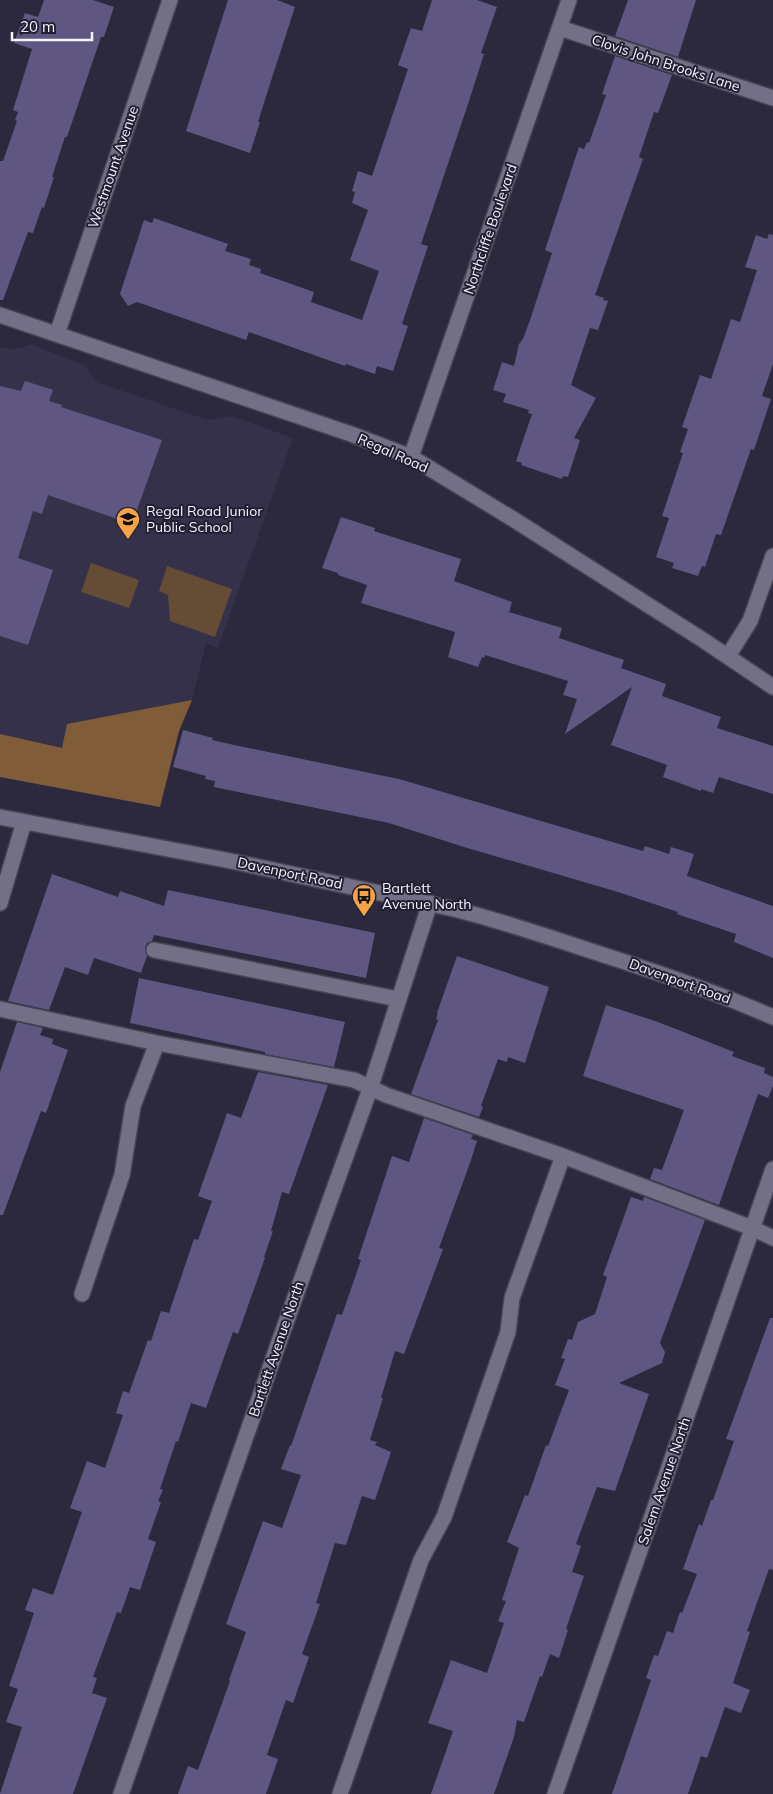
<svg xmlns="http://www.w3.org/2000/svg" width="773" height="1794" font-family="Mulish,sans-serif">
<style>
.built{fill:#36314b}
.green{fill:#654c34}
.forest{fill:#805c38}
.building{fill:#5f5782}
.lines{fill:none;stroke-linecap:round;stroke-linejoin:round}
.minor-casing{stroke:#464353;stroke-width:18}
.minor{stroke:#736f87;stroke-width:15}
.labels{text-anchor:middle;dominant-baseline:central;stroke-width:4;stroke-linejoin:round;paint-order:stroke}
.street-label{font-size:14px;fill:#f4f3fe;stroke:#231f32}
.poi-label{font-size:14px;fill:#f4f3fe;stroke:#231f32;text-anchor:start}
</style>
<rect width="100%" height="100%" fill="#2c283d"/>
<path class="built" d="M30,344l55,21 5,9 9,9 109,37 24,-4 61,22 -75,210 -12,-5 -14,57 -13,31 -19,76 -160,-30v-430l13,2 10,-2z"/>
<path class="green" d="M91,563l48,17 -10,28 -48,-16z
M167,566l65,23 -17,48 -45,-16 -2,-26 -9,-4z"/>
<path class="forest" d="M192,700l-13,31 -19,76 -160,-30v-43l62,14 5,-24z"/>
<path class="building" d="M44,0h49l21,7 -10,30h-3l-34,100h-2l-13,40h2l-10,31 -2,-1 -9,26 -5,-1 -25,68h-3v-139h3l14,-40 -2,-1 3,-8 -5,-2 19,-61 -18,-6 11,-30 13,4z
M228,0h49l18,7 -26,80 -11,35h2l-10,31 -64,-22z
M432,0h45l20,7 -16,46 3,1 -15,47 -48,143 7,2 -26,78 6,2 -15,45 -16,-5 -2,8 -29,-10 -1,2 -96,-34 -3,8 -109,-38 -9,4 -8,-12 24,-74 8,3 2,-5 74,26 -3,7 26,8 -2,6 12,4 -1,4 54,19 -3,10 51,18 17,-49 -29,-11 18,-50 -16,-7 3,-11 -3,-1 6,-20 14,5 36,-107 -10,-4 13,-37 11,3z
M628,0h68l-18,57 -63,-21z
M615,56l57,19 -14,38 -4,-1 -15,45 4,2 -48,136 9,3 -1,2 5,1 -10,29 -8,-2 -19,57 25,13 -22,40 6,2 -12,37 -5,-1 -1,3 -41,-14 1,-2 -6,-2 16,-47 -4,-1 1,-3 -26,-8 3,-8 -13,-4 9,-28 12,4 5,-22 4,-5 7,-19 22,-67 -7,-3 34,-103 5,2 3,-7 2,1 17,-48 -4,-1z
M769,234l4,1v129l-11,32 9,3 -17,51 -3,-1 -30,86 -5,-1 -11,33 -3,-1 -4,10 -26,-8 2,-5 -18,-6 13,-39 -7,-2 21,-63 -3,-1 8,-23 -6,-2 18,-52 11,4 20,-60 9,3 17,-52 -12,-3 11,-32 11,4z
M25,381l28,9 -4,11 13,4 -1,2 101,33 -30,84 -84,-29 -6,19 -9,-3 -15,47 35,12 -25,75 -28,-9v-250l21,5z
M341,517l34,11 -1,3 87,28 -7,22 58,21 -3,10 53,16 -3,10 65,22 -3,8 45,16 -4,12 59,21 -4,11 56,18v48l-54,-17 -6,16 -12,-4v2l-38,-14 4,-12 -56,-20 21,-58 -67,47 12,-35 -14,-4 5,-14 -83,-26 -1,3 -2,-1 -4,10 -30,-10 7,-25 -94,-29 6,-18 -29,-10v-2l-16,-5z
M183,730l30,8 -1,2 22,5 165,34 244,72 2,-5 24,8 2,-7 23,7 -7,22 86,30v52l-39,-16 2,-8 -59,-20 1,-2 -60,-20 -154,-45 -75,-24 -175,-36 1,-6 -10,-2 1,-3 -33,-9z
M52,874l66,23 2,-6 44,15 4,-16 207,43 -9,45 -212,-43 -2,6 -5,2 -2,5 2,8 -6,17 -47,-15 -6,17 -23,-8 -16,43 -41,-9z
M457,956l92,31 -24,76 -17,-6 -1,5 -9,-3 -17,47 2,1 -4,10 -68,-23 27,-74 -2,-1 2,-6h-1z
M139,978l206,44 -11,45 -69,-13v-2l-135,-29z
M606,1005l52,17 76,30 -2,4 33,12 -1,5 9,4v9l-5,12 -10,-4 -39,111 -69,-26 4,-11 8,2 22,-60 -101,-34z
M17,1022l26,6 -3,7 13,4 -1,5 16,6 -22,63 -5,-2 -38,104h-3v-143z
M258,1072l70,13 -39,109 -7,-2 -11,39h2l-9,26 1,1 -27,76 -5,-2 -27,76 -15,-5 -13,39 -2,-1 -16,48 3,1 -5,11 3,1 -13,37 8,3 -16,48 -10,-3 -9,26 -4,-1 -24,65 4,1 -5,15 15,5 -34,96h-73l22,-67 -16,-5 12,-33 -9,-3 25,-73 -9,-3 8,-22 20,7 29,-83 -12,-4 17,-47 18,7 18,-53 -7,-2 7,-22 6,2 19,-53 3,1 10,-30 8,2 25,-74 4,1 14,-39 -14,-5 25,-71 4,-12 14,5z
M424,1118l49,17 -2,4 6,2 -6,19 -32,88 4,1 -39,105 -9,-3 -14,47h2l-13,42 7,2 -2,3 16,7 -16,48 -13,-4 -16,49 -11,-2 -19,60 4,1 -18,50 7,3 -16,46 -7,-3 -19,55 11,4 -12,35h-88l10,-28 10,4 32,-89 -1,-1 17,-48 -20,-8 37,-103 19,7 19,-53 -20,-6 9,-24 1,1 46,-132 5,1 19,-55 -3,-1 34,-103 17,6z
M631,1197l12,4 1,-4 61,23 -45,123 5,9 -3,11 -43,20 30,11 -34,97 -18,-4 -21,57 5,2 -9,26 12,4 -18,53 2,1 -9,28 -9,-4 -8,23 -2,-1 -16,46 -7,-2 -3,17 -20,57h-63l22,-63 -25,-8 23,-63 36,13 17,-50 -6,-2 8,-20 -4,-1 17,-52 -12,-6 18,-47 3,1 18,-51 2,1 21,-56 -14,-5 10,-26 -4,-1 7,-19 4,1 6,-18 17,-8 12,-37 -4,-2z
M770,1318h3v252l-4,-1 -22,62 3,1 -17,51 17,7 -9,23 -16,-6 -18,51 -6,-2 -13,38h-76l39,-114 -5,-2 8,-23 4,1 9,-25 6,2 7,-21 2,1 15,-39 -14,-5 16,-45 3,2 9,-26h2l21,-59 -8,-2z"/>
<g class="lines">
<g class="minor-casing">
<path id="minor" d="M560,28l213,70
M0,315l351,119 60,23 102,62 190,121 70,47
M57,334l113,-334
M411,457l158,-457
M728,656l22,-35 23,-65
M0,817l231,44 223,48c44,11 86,25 128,39 65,21 129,42 191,69
M0,903l24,-81
M154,950l244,49
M0,1009l157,34 197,37 32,15 177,61 189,72 21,10
M82,1294l40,-119 11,-69 24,-63
M121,1794l158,-452 91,-253 60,-186
M340,1794l81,-234 23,-43 64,-185 4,-34 51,-142
M555,1794l218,-625"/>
</g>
<use href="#minor" class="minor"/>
</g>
<defs>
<g id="school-pin" transform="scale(1.25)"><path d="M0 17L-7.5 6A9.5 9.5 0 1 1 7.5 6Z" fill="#f6a247" stroke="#231f32"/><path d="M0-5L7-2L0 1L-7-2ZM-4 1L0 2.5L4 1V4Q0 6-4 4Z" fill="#111"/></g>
<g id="bus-pin" transform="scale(1.25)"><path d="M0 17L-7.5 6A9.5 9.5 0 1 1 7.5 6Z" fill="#f6a247" stroke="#231f32"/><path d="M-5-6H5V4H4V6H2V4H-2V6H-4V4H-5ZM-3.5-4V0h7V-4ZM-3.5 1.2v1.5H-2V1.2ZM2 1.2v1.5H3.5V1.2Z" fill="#111"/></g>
</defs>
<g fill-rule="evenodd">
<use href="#school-pin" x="128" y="519"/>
<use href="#bus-pin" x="364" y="896"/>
</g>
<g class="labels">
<g class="street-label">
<text transform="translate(666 63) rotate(18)">Clovis John Brooks Lane</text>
<text transform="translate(113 167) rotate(-71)">Westmount Avenue</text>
<text transform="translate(490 229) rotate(-71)">Northcliffe Boulevard</text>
<text transform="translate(393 453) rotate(24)">Regal Road</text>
<text transform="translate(290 873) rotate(12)">Davenport Road</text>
<text transform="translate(680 981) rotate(20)">Davenport Road</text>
<text transform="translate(276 1349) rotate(-71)">Bartlett Avenue North</text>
<text transform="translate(664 1481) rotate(-71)">Salem Avenue North</text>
</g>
<g class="poi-label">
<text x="146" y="511">Regal Road Junior<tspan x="146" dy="16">Public School</tspan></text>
<text x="382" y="888">Bartlett<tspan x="382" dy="16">Avenue North</tspan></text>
</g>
</g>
<path d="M12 32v8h80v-8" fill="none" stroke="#f4f3fe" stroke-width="2.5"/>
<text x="20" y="32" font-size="15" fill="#f4f3fe" stroke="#231f32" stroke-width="4" paint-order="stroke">20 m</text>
</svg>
